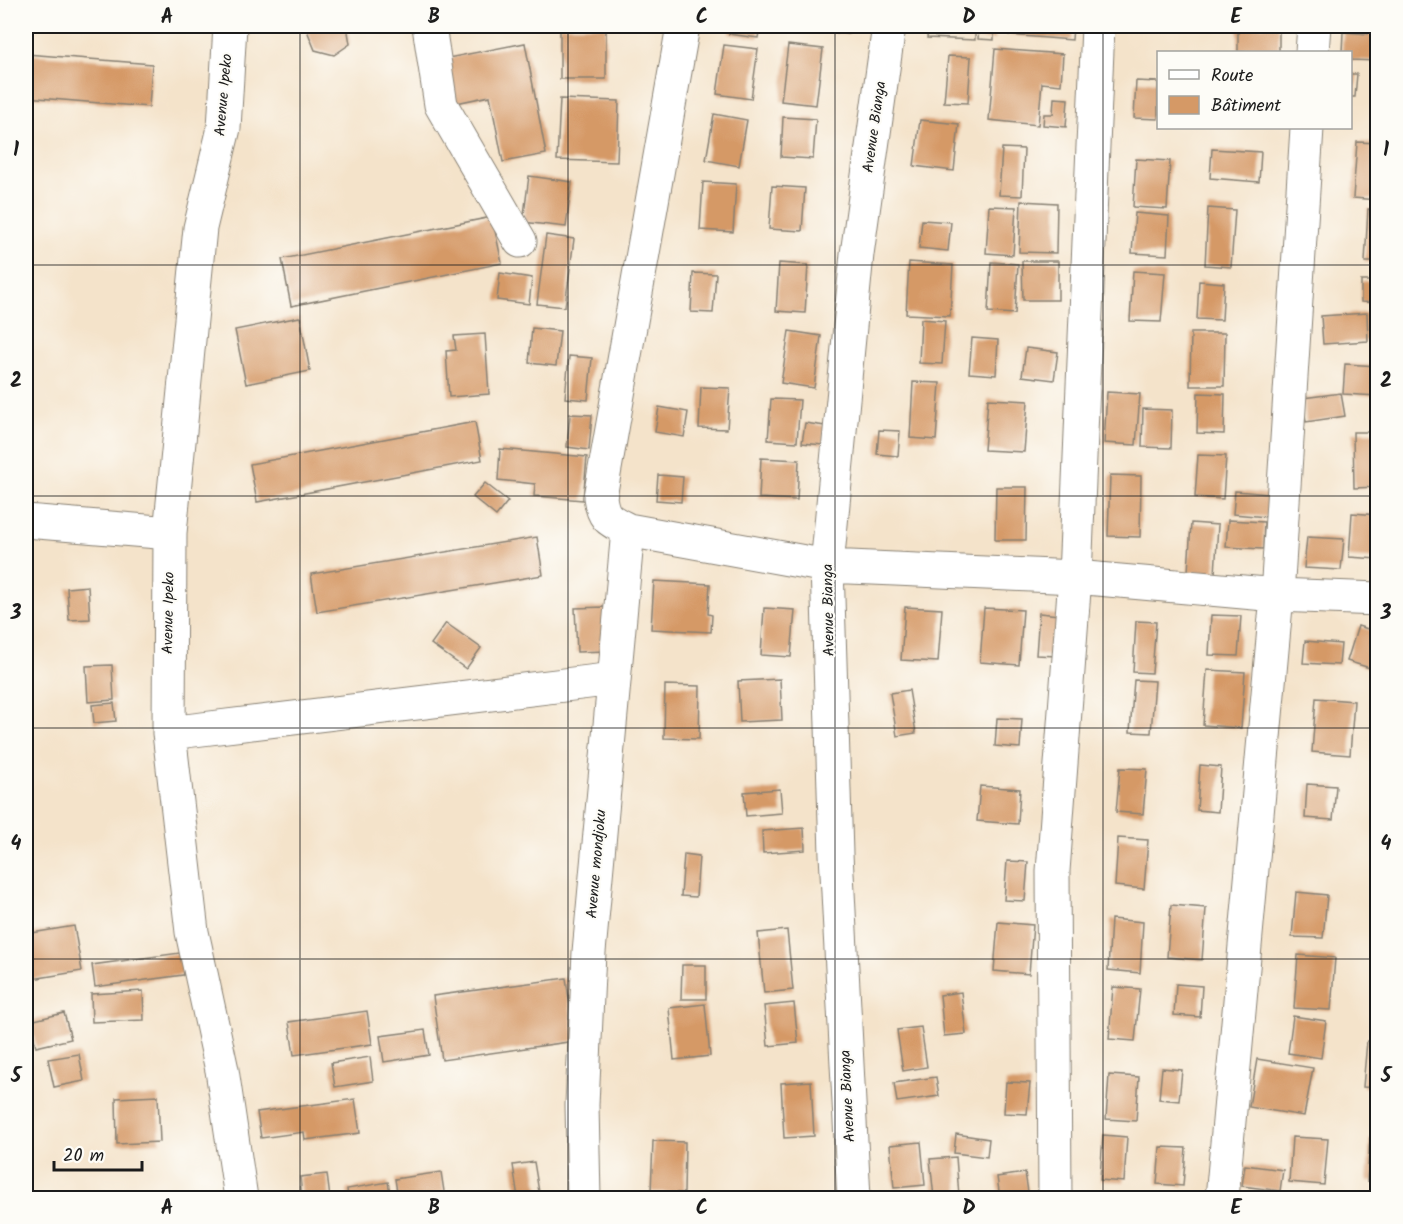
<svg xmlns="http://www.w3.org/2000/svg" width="1403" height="1224" font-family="Kalam,sans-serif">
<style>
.building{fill:#d59966}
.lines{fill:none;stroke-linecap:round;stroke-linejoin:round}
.minor-casing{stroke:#888073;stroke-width:35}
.minor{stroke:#fff;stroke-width:33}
.grid{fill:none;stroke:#1c1c1c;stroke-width:1.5;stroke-opacity:0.55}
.labels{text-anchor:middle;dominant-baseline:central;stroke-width:4.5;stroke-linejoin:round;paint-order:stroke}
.street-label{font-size:15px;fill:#1c1c1c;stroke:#fdfcf7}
.neatline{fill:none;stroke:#1c1c1c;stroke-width:2}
.grid-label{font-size:20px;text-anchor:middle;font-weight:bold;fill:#1c1c1c}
</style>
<rect width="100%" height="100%" fill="#fdfcf7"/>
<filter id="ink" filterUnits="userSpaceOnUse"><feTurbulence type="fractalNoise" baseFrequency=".0167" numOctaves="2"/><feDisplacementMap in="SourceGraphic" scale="12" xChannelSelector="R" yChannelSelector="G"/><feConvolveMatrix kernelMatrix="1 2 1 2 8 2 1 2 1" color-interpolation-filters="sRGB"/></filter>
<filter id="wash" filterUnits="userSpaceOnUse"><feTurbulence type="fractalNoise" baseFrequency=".008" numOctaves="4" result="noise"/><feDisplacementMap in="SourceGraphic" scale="24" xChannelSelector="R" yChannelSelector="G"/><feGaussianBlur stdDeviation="1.35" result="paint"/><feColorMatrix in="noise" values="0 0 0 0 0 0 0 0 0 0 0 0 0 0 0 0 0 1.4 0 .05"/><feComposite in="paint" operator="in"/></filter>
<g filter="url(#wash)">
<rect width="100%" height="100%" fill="#f4e3ca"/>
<g id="blocks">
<path class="building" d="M312,26h35l3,18 -16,11 -19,-5 -9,-22z
M560,26h46v53h-46z
M731,26h29l-2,12 -29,-4z
M807,26h43l-2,8 -42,-5z
M928,26h47v14l-48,-2z
M979,26h15v14l-16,-1z
M1009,26h64l-1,14 -63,-5z
M1238,26h41v26h-41z
M1368,26h10v35l-28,-1v-8h-8l1,-20 25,2z
M525,43l21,111 -43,8 -13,-66 -34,7 -8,-45z
M724,45l34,4 -7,50 -34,-5z
M788,45l35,4 -7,56 -35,-4z
M995,49l68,5 -2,31 -19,-2 -4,42 -49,-5z
M26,54l126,10 -3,43 -123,-10z
M948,56l23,1 -3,46 -24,-1z
M1350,74h7l-2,23h-5z
M1136,81l22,1v37l-24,-1z
M1376,90h2v44l-5,-1z
M1054,98l14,1 -2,28 -23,-2 1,-11h9z
M560,99l59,2 -2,61 -60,-2z
M714,114l33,6 -8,46 -33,-6z
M783,117l33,2 -3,40 -32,-2z
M920,120l39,4 -5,47 -40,-5z
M1357,142l21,1v57l-25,-2z
M1002,148l22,1 -2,47 -23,-1z
M1212,149l49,3 -2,30 -49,-4z
M1136,159l34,2 -3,48 -34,-2z
M529,176l43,6 -6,45 -43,-5z
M703,182l33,2 -3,48 -33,-2z
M772,186l33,2 -3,43 -33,-2z
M1021,201l36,2 -1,50 -37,-1z
M989,206l27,1 -3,48 -27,-2z
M1208,208l27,2 -4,57 -26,-2z
M1368,209l10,1v52h-13z
M1135,213l34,3 -2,39 -35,-2z
M492,217l10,46 -211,43 -9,-47z
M922,220l29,2 -3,29 -29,-3z
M546,235l28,4 -9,68 -28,-3z
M1022,261h36v39h-35z
M909,262l44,3 -3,51 -44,-2z
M991,262l27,2 -3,50 -27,-2z
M779,263l29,2 -3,48 -29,-2z
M1133,271l32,2 -4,49 -31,-1z
M500,273l32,5 -3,26 -32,-4z
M693,273l23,1 -3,39 -22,-1z
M1199,281l25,2 -2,37 -25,-1z
M1361,281h17v22l-17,-1z
M1367,313l1,28 -45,3 -2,-28z
M300,317l10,54 -64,13 -11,-54z
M921,319l24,2 -3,43 -23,-1z
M532,328l28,3 -4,35 -27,-3z
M789,331l32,5 -7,52 -33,-5z
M1191,333h34l-1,53h-34z
M485,334l4,60 -40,3 -3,-46 10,-1 -2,-14z
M972,338l26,2 -2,35 -27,-2z
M1026,348l32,4 -4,28 -32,-4z
M569,356l23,2 -4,42 -23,-2z
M1345,364l33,2v30l-35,-2z
M913,382l27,1 -4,57 -26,-2z
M701,387l29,1 -3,41 -28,-1z
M1107,392l33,2 -4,51 -32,-2z
M1198,393l27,1 -1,40 -27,-1z
M1341,393l4,23 -39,6 -3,-24z
M771,399l29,1 -3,42 -29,-2z
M988,399l40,2 -4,51 -40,-2z
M659,407l29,5 -4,25 -29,-5z
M1143,409l29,1 -1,38 -29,-1z
M570,414l22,1 -3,35 -22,-3z
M475,422l7,38 -225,42 -7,-38z
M805,423l20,3 -2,19 -21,-2z
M879,430l21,1 -2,25 -21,-2z
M1353,432h25v55l-24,1z
M500,449l87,8 -4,43 -49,-4 1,-12 -37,-4z
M1198,455l28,1 -3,43 -28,-2z
M761,458l38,2 -2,40 -38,-2z
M658,475l25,2 -2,25 -25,-2z
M1110,475l31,1 -1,61 -32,-1z
M485,483l23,18 -12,15 -23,-19z
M996,487h31l-1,53h-31z
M1235,491l34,3 -2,23 -34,-3z
M1352,513l26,2v44l-29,-2z
M1228,520l36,2 -1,27 -37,-2z
M1191,523l27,2 -3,49 -27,-2z
M537,537l6,38 -226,37 -6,-38z
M1307,537l37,2 -3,31 -37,-2z
M654,581l56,3 -2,30 4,1 -1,17 -60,-3z
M88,586l2,33 -21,1 -2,-32z
M605,607l2,44 -30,1 -2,-44z
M905,607l37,2 -4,53 -37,-2z
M764,608l31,2 -4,47 -30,-2z
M984,608l39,2 -4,55 -39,-3z
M1039,613l20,2 -2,41 -21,-1z
M1211,615l30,1 -3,40 -29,-1z
M1136,621l20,1 -4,51 -19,-1z
M446,623l35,25 -15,21 -35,-25z
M1358,626l20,6v14l-8,22 -23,-7z
M1305,641l36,3 -2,21 -36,-2z
M112,665l2,35 -26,2 -2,-36z
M1207,670l38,2 -4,56 -38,-3z
M780,679l2,41 -42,2 -2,-41z
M1134,680l21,1 -4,52 -21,-1z
M665,685l35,1 -1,53 -35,-1z
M909,690l7,43 -19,3 -7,-43z
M1316,698l38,3 -4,54 -38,-3z
M114,703l2,18 -22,2 -2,-18z
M997,718l25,1 -2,29 -25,-2z
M1200,765l21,2 -3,45 -21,-2z
M1120,768l27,1 -4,45 -27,-2z
M1307,784l29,2 -3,34 -28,-2z
M980,786l40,3 -2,35 -41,-3z
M780,789l2,24 -36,3 -2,-24z
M804,828l1,22 -42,3 -1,-22z
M1118,838l30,2 -4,49 -29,-3z
M684,854l15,2 -3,41 -15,-1z
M1007,861l21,1 -3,39 -21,-1z
M1296,892l31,3 -4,43 -31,-1z
M1171,905l35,3 -4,52 -35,-3z
M1111,919l32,3 -3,51 -32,-3z
M998,922l35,3 -4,49 -35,-3z
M74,926l8,45 -56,9v-46z
M787,930l6,60 -29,3 -6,-60z
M187,952l3,22 -95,13 -3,-22z
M1298,955l37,3 -4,52 -37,-2z
M682,965h24v34h-25z
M566,978l9,63 -133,19 -9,-64z
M1176,984l26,2 -2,31 -26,-2z
M1113,987l27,2 -5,52 -26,-2z
M143,991l1,29 -52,2 -1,-28z
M961,992l5,42 -22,2 -4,-41z
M794,1003l4,40 -30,3 -4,-40z
M705,1004l5,52 -36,4 -5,-52z
M367,1011l5,33 -78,11 -5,-33z
M64,1013l7,26 -35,8 -6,-26z
M1293,1016l33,5 -5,37 -33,-5z
M921,1027l6,40 -24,4 -6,-41z
M425,1030l4,25 -45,7 -4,-26z
M1367,1041l11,1v46l-15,-1z
M79,1054l5,27 -30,6 -6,-28z
M370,1057l3,24 -38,6 -4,-24z
M1257,1059l56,9 -9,48 -55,-9z
M1162,1068l20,2 -3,31 -20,-2z
M1109,1075l30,2 -3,44 -30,-2z
M936,1077l3,19 -42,6 -3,-19z
M811,1081l3,55 -30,2 -3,-55z
M1006,1082l24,1 -3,31 -23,-1z
M158,1096l2,46 -43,2 -1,-46z
M355,1099l5,34 -55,7 -1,-8 -43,6 -4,-26z
M956,1134l33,5 -2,18 -33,-4z
M1103,1135l24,2 -3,45 -24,-2z
M1292,1137l36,2 -4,46 -35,-3z
M1370,1138h8v44l-11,-1z
M653,1141l32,1 -1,51 -33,-1z
M921,1142l4,43 -31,3 -4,-43z
M1160,1147l26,1 -3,38 -26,-2z
M956,1157l3,39 -25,2 -4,-39z
M534,1162l6,36h-22l-5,-33z
M1245,1165l38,5 -3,21 -38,-5z
M441,1172l4,26h-47l-3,-19z
M1025,1173l4,25h-29l-3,-21z
M327,1174l3,24h-28l-2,-21z
M388,1182l3,16h-43l-1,-9z"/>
</g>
</g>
<g filter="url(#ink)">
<use href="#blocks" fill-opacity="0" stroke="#888073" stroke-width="1.5"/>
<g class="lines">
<g class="minor-casing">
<path id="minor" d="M230,26l-6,102 -24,100 -30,305 -1,200 23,199 30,138 19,128
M429,26l12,79 79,136
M683,26l-83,471c3,22 9,23 28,33l199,36 248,11 202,18 101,4
M1312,52l2,-26
M26,521l144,12
M169,733l445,-54
M584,1198l-2,-93 7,-153 39,-422
M854,1198l-18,-344 -9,-288 30,-312 32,-228
M1055,1198l-2,-327 22,-294 23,-551
M1222,1198l55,-603 30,-467"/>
</g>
<use href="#minor" class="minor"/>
</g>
</g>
<path class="grid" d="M300,26v1172M568,26v1172M835,26v1172M1103,26v1172M26,265h1352M26,496h1352M26,728h1352M26,959h1352"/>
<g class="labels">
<g class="street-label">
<text transform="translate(224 95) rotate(-85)">Avenue Ipeko</text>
<text transform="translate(875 127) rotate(-82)">Avenue Bianga</text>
<text transform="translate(829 610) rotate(-91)">Avenue Bianga</text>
<text transform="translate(169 613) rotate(-89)">Avenue Ipeko</text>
<text transform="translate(597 864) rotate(-85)">Avenue mondjoku</text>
<text transform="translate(848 1096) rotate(-93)">Avenue Bianga</text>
</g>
</g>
<rect width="1403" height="1224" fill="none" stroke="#fdfcf7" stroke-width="66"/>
<rect x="1157" y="51" width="195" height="78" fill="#fdfcf7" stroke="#a3a29f" stroke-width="1.5"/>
<rect x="1169" y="70" width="30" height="9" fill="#ffffff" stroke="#a3a29f" stroke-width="1.5"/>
<text x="1211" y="81" font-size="18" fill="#1c1c1c">Route</text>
<rect x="1169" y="96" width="30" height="18" fill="#d59966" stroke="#a3a29f" stroke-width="1.5"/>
<text x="1211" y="111" font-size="18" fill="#1c1c1c">Bâtiment</text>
<path d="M54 1161v9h88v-9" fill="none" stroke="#1c1c1c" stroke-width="3"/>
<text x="63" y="1161" font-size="18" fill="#1c1c1c" stroke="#fdfcf7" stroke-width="4.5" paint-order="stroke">20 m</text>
<rect x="33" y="33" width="1337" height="1158" class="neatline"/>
<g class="grid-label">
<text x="167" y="23">A</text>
<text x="434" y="23">B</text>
<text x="702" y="23">C</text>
<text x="969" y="23">D</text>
<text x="1236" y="23">E</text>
<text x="16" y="156">1</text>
<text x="1386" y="156">1</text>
<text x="16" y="387">2</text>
<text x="1386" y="387">2</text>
<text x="16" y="619">3</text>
<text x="1386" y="619">3</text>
<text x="16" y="850">4</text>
<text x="1386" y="850">4</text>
<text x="16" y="1082">5</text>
<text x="1386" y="1082">5</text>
<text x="167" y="1214">A</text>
<text x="434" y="1214">B</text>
<text x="702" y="1214">C</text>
<text x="969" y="1214">D</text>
<text x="1236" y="1214">E</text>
</g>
</svg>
